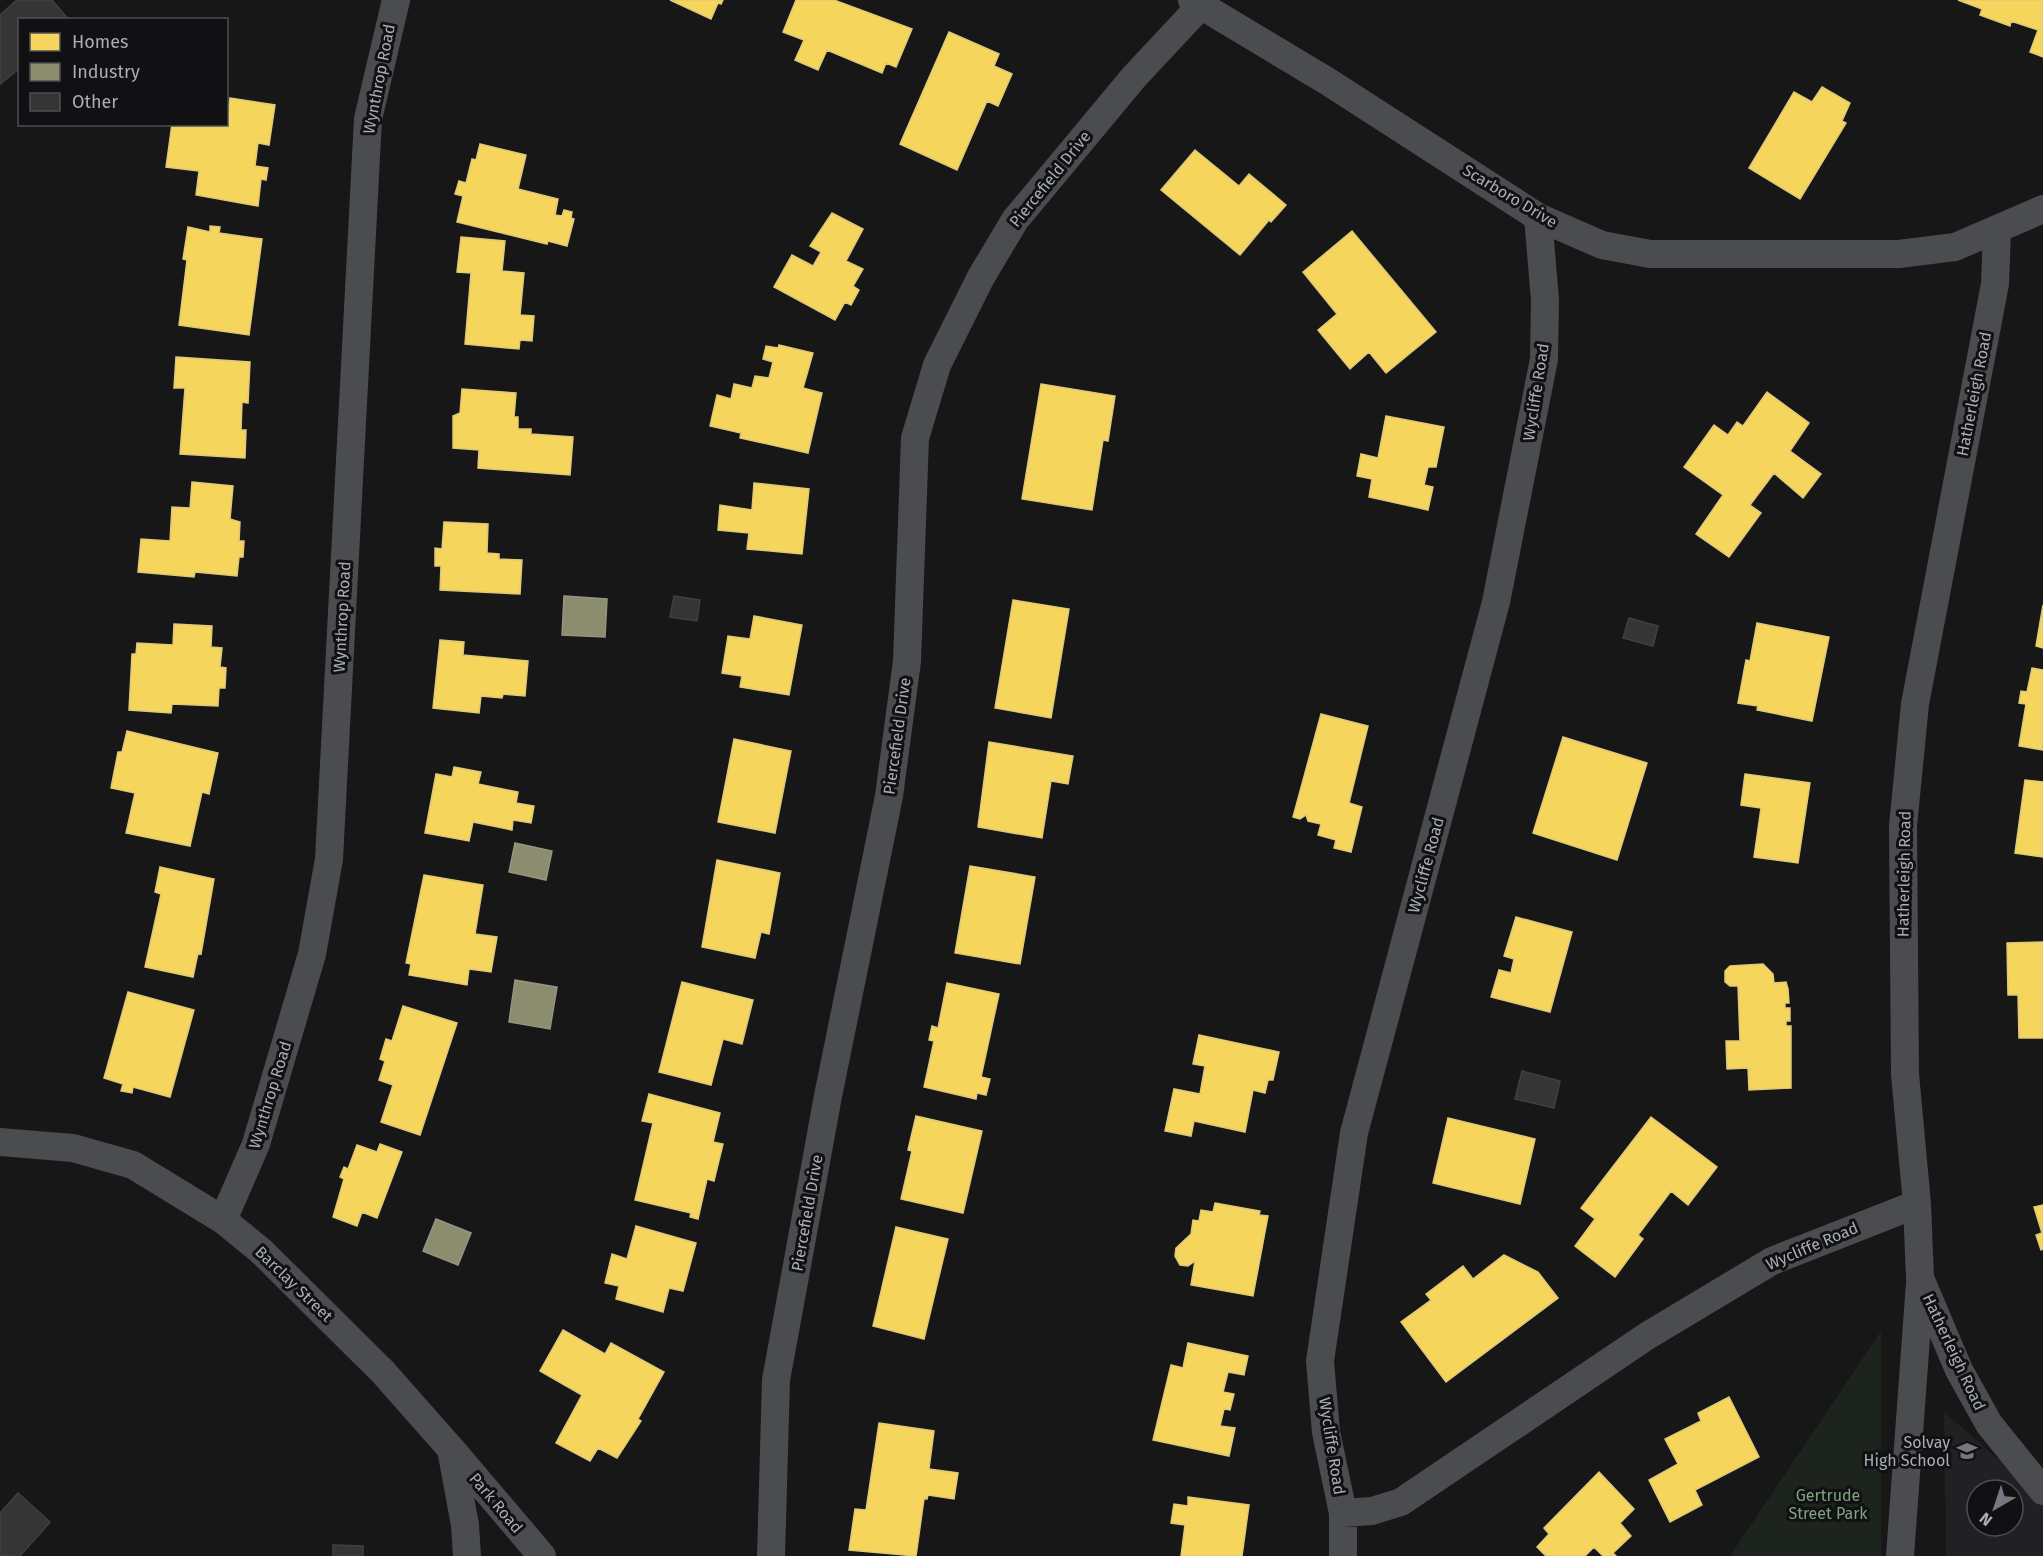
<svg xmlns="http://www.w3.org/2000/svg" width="2043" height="1556" font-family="'Fira Sans',sans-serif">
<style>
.built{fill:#212123;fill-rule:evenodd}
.green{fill:#1d241e}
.homes{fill:#f6d55c;stroke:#dfc978;stroke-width:1.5}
.industry{fill:#8c8c6e;stroke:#949684;stroke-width:1.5}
.building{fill:#353536;stroke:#3f4043;stroke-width:1.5}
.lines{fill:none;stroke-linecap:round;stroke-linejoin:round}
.minor{stroke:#4b4c50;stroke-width:28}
.labels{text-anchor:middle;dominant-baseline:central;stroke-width:6;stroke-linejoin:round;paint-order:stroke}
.street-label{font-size:16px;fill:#a8adb8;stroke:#111113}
.poi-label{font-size:16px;fill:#a8adb8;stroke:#111113;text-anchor:end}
.park-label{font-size:16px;fill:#7fa381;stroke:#111113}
</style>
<rect width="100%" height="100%" fill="#171717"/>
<path class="built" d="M1944,1412l99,86v58h-97zM1977,1490h36v36h-36z"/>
<path class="green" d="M1881,1331v225h-151z"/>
<path class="homes" d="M670,0h53l-2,4 -3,-1 -7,16z
M796,0h38l78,29 -16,38 -10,-4 -4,10 -55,-23 -9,20 -23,-10 9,-20 -21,-8z
M1958,0h85v57l-13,-5 8,-22 -27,-9 -1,5 -30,-11 2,-6z
M949,32l50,22 -5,12 18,8 -14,32 -11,-5 -30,69 -57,-26z
M1822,87l28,16 -8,18 4,2 -46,76 -51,-31 45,-76 18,10z
M230,98l45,7 -6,40 -11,-2 -3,23 13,2 -2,12 -5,-1 -3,27 -62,-11 3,-24 -33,-4 6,-43h54z
M480,144l46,11 -8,34 40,10 -3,16 7,1 2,-6 8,2 -1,6 3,1 -7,27 -19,-5 -1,3 -90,-22 6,-26 -8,-2 4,-13 7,2 6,-24 4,1z
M1195,150l44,36 10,-12 37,31 -15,17 -2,-2 -29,35 -79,-65z
M832,213l31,16 -17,32 17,8 -10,17 6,4 -8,15 -6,-3 -10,18 -61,-33 18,-32 21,11 8,-14 -11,-6z
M210,226l10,1 -1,6 43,6 -13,96 -70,-10 8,-65 -4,-1 5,-32 22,5z
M1352,231l84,101 -50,41 -17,-21 -19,17 -32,-39 19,-16 -34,-42z
M461,237l44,4 -3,30 22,2 -4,42 14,1 -2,25 -12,-1 -1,9 -54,-5 6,-71 -14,-1z
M779,345l34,8 -10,35 19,5 -14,60 -68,-15 1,-5 -31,-7 7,-31 14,4 3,-15 18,4 3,-12 14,2 4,-16 -10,-3 3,-13 12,2z
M176,357l74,5 -2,41 -6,-1 -1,28h5l-1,28 -65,-4 5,-66h-11z
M1041,384l74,12 -7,45 -5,-1 -11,70 -70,-11z
M462,389l54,4 -2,24h4v12h13v5l42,3 -3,38 -92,-7 1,-18 -26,-2v-32l7,-3z
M1767,392l42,31 -19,28 31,23 -18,24 -29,-25 -24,32 11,8 -32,44 -33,-23 27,-39 -39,-28 30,-42 14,10 9,-13 6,4z
M1386,416l58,11 -8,40h-8l-4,18 9,2 -5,23 -59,-13 3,-18 -15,-3 4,-22 17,4z
M192,482l41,4 -3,33 10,3 -1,19h5l-1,16h-4l-2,19 -42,-4 -1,5 -56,-5 3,-33 29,2 2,-34 18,1z
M754,483l55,6 -7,65 -55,-5 2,-16 -31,-3 2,-25 32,5z
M444,522l44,2 -1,29 12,1v5l23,1 -2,34 -80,-4 1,-24h-6v-18l7,1z
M1013,600l56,9 -18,109 -56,-10z
M2043,605v43l-7,-2z
M754,616l48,9 -13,70 -49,-8 2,-11 -20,-3 6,-37 22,3z
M1757,623l72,14 -17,84 -55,-11 1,-4 -20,-3 8,-43 4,1z
M174,624l38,2 -1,21 11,1 -2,19 6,1 -1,20h-6l-1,18 -46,-2 -1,9 -42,-3 3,-56h4l1,-11 36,2z
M440,640l24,2 -1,13 65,6 -3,35 -22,-2 -1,4 -21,-2 -2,17 -46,-5z
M2032,668l11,2v80l-24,-4 7,-42 -7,-1 2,-12 6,1z
M1321,714l47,12 -19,77 13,4 -11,45 -17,-4 2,-8 -18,-5 3,-11 -13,-3 -2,-6 -6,4 -7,-2z
M127,731l91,22 -9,41 -7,-2 -12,54 -64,-13 9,-40 -24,-5 7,-36h4z
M1563,737l84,26 -30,97 -84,-27z
M734,739l57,12 -16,82 -57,-11z
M989,742l84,14 -5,28 -17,-3 -9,57 -64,-11z
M454,767l27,5 -3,12 40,8 -2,11 18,3 -3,17 -18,-3 -1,10 -39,-8 -4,19 -44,-8 11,-59 16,3z
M1745,774l65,9 -12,80 -44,-6 7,-49 -20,-3z
M2025,780l18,2v75l-28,-4z
M717,860l63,13 -11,61 -8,-2 -6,26 -53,-11z
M970,866l65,11 -15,87 -65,-11z
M160,867l54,12 -13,75 -3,-1 -5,24 -48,-10 16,-73 -6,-2z
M424,875l59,10 -8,49 22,3 -6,35 -22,-3 -2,16 -58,-10 2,-11 -5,-1z
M1516,917l56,15 -22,80 -59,-15 8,-27 12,3 3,-14 -10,-3z
M2043,942v96h-24l-1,-43h-10l-1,-52z
M1763,964l10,10 1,9 12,-1 2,7 1,14h-4v5h5v13h-4v5h5v62l-42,2 -1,-22 -21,1 -1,-28h14l-2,-55h-8l-5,-4v-11l5,-5z
M682,982l71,18 -11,44 -19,-5 -12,46 -52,-13z
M947,983l52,11 -18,83 9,2 -4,16 -9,-2 -1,6 -52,-12 10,-46 -5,-1 3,-14 6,2z
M128,992l66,18 -24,87 -37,-10 -1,6 -11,-2 2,-7 -19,-6z
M403,1006l54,17 -37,112 -39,-13 12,-37 -14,-5 6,-19 -5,-2 6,-20 6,2z
M1199,1035l80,17 -6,28h-5l-3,13 -12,-3 -8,42 -51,-11 -3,15 -26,-5 9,-42 26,5 5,-28 -12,-2z
M649,1094l71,19 -7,29 10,2 -9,37 -7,-2 -9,40 -8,-2 1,-4 -56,-13 18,-77 -11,-2z
M916,1116l66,15 -19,82 -62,-14 11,-48 -4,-1z
M1651,1117l66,50 -29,38 -17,-14 -33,44 5,4 -28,38 -40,-31 20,-27 -14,-11z
M1448,1118l87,21 -15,65 -87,-21z
M380,1144l22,8 -25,66 -15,-6 -5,14 -24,-9 11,-38 -4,-2 4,-10 4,2 9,-24 20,7z
M1215,1203l45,8 -1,4 9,1 -15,80 -62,-11 4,-24 -7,5 -8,-1 -5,-9 1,-8 15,-14 2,-14 6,1 2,-11 12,2z
M2043,1205v44l-2,1 -5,-15 6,-2 -8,-26z
M636,1226l60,17 -13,48 -14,-3 -6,24 -47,-13 3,-13 -14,-3 7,-29 15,5z
M896,1227l52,12 -24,100 -51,-13z
M1504,1255l34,17 20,26 -112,84 -45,-60 30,-22 -5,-6 37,-28 10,13z
M563,1330l42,24 6,-11 53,29 -26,47 3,2 -24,37 -19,-10 -8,13 -34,-18 26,-48 -42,-24z
M1188,1343l60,13 -4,19 -16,-3 -5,20 11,2 -4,16 -6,-1 -4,17 15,2 -6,28 -76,-16 18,-75 12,3z
M1729,1397l30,60 -64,33 7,15 -32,17 -21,-42 29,-16 -13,-25 36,-18 -3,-8z
M879,1423l55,8 -5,38 29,4 -4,26 -26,-4 -1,4h-3l-8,57 -67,-6 6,-41 11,1z
M1599,1472l35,37 -14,14 11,13 -18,17 3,3h-13l-9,-9 -9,9h-39l-9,-9 12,-13 -5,-6z
M1188,1497l61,8 -7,51h-61l4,-31 -14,-2 3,-19 14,2z"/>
<path class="industry" d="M564,596l43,3 -2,38 -43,-2z
M515,843l37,8 -6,29 -37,-8z
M515,980l42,7 -7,42 -41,-7z
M436,1219l35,14 -13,32 -35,-14z"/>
<path class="building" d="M17,0h35l17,20h-49v48l-20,16v-69z
M674,596l26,4 -3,21 -27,-4z
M1629,618l29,8 -5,20 -30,-8z
M1522,1071l38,10 -6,27 -39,-9z
M18,1493l32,29 -30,34h-20v-43z
M333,1545l30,1v10h-30z"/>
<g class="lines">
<path class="minor" d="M1192,0l135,81 211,136 64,28 48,9h249l56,-7 88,-38
M1997,230l-2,54 -80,420 -12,122 2,248 12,130 3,74 39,92 30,54 54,67
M0,1142l73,6 60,17 90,55 38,31 122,121 68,77 14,76 2,31
M223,1220l33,-76 56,-190 17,-95 39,-740 28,-119
M452,1450l90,106
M1343,1513l29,-2 29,-9 246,-166 125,-75 145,-57
M771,1556l5,-176 52,-284 61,-300 18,-135 8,-223 22,-73 44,-88 34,-57 119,-143 72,-77
M1343,1556v-43l-17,-81 -6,-71 34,-228 142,-531 48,-243 1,-59 -7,-83
M1900,1556l20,-273"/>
</g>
<defs>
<g id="school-bare" transform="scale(1.62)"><path d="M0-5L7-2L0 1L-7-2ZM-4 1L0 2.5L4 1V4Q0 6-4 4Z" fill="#757880" stroke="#111113" stroke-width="2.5" paint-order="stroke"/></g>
</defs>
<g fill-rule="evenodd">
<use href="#school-bare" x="1967" y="1451"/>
</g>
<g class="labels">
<g class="street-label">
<text transform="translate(379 79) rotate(-79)">Wynthrop Road</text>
<text transform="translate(1050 179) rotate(-51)">Piercefield Drive</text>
<text transform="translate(1510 196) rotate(31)">Scarboro Drive</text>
<text transform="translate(1536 392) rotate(-81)">Wycliffe Road</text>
<text transform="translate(1974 394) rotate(-79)">Hatherleigh Road</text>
<text transform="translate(342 617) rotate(-87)">Wynthrop Road</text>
<text transform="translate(897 736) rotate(-82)">Piercefield Drive</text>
<text transform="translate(1426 865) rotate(-75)">Wycliffe Road</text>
<text transform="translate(1904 874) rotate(-89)">Hatherleigh Road</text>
<text transform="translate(270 1095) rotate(-73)">Wynthrop Road</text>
<text transform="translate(807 1213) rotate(-80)">Piercefield Drive</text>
<text transform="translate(1812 1246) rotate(-23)">Wycliffe Road</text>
<text transform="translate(294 1284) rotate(44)">Barclay Street</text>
<text transform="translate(1954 1352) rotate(65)">Hatherleigh Road</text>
<text transform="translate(1332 1446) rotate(81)">Wycliffe Road</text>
<text transform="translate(496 1503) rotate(50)">Park Road</text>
</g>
<g class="poi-label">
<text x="1950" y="1442">Solvay<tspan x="1950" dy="18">High School</tspan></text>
</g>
<g class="park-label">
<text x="1828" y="1495">Gertrude<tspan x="1828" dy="18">Street Park</tspan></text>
</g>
</g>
<rect x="18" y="18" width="210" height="108" fill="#111113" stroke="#4d4f55" stroke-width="1.5"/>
<rect x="30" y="33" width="30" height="18" fill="#f6d55c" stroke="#4d4f55" stroke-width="1.5"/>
<text x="72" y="48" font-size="18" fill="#a8adb8">Homes</text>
<rect x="30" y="63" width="30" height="18" fill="#8c8c6e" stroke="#4d4f55" stroke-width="1.5"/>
<text x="72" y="78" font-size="18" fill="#a8adb8">Industry</text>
<rect x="30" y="93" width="30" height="18" fill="#353536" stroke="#4d4f55" stroke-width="1.5"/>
<text x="72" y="108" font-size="18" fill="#a8adb8">Other</text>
<g transform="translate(1995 1508) rotate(219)"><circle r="28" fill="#111113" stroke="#4d4f55" stroke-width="1.5"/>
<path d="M0-4.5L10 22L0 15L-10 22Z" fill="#757880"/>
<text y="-9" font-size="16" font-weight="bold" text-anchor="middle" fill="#a8adb8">N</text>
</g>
</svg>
